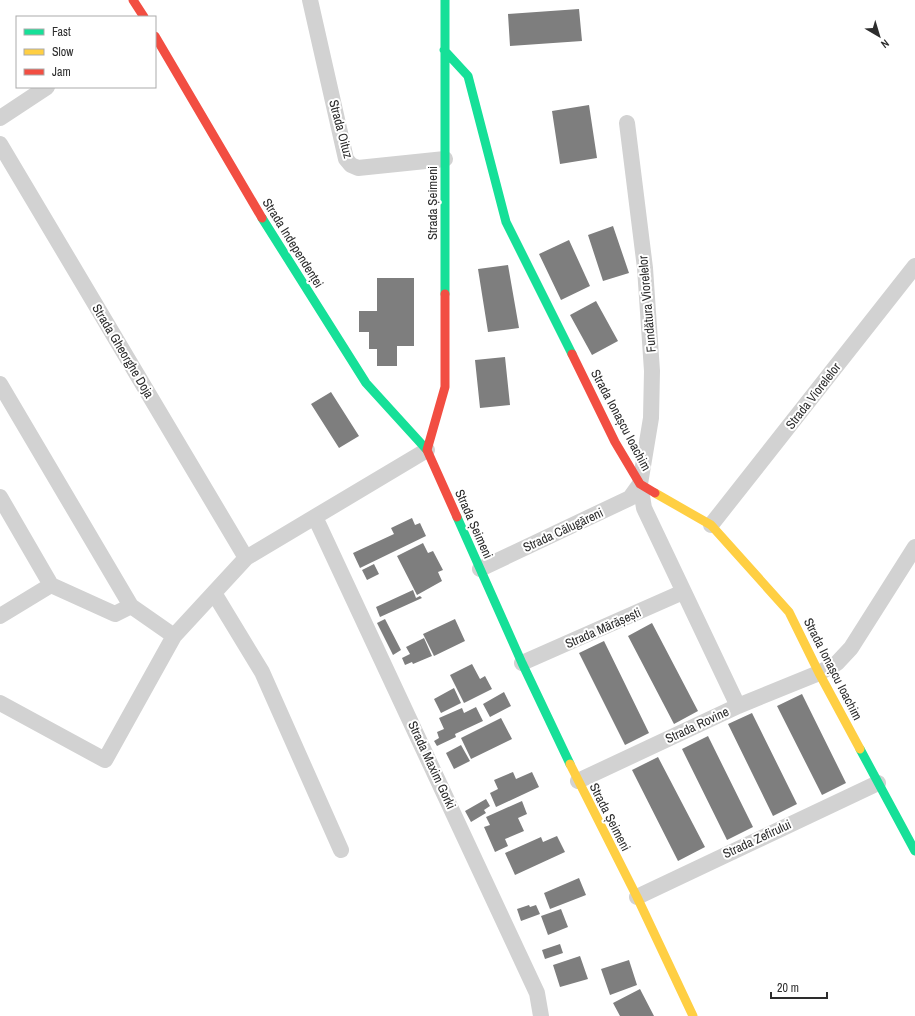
<svg xmlns="http://www.w3.org/2000/svg" width="915" height="1016" font-family="'Archivo Narrow',sans-serif">
<style>
.building{fill:#7e7e7e}
.lines{fill:none;stroke-linecap:round;stroke-linejoin:round}
.street{stroke:#d2d2d2;stroke-width:16}
.fast{stroke:#16e098;stroke-width:9}
.slow{stroke:#ffcf43;stroke-width:9}
.jam{stroke:#f24e42;stroke-width:9}
.labels{text-anchor:middle;dominant-baseline:central;stroke-width:4;stroke-linejoin:round;paint-order:stroke}
.street-label{font-size:13px;fill:#2d2d2d;stroke:#fff}
</style>
<rect width="100%" height="100%" fill="#fff"/>
<path class="building" d="M579,9l3,32 -72,5 -2,-32z
M589,105l8,53 -37,6 -8,-53z
M613,226l16,47 -26,8 -15,-46z
M569,240l21,46 -29,14 -22,-46z
M508,265l11,63 -31,4 -10,-63z
M377,278h37v68h-17v20h-20v-17h-8v-17h-10v-21h18z
M596,301l22,40 -26,14 -22,-40z
M505,357l5,48 -30,3 -5,-48z
M331,392l28,44 -20,12 -28,-44z
M412,518l3,7 5,-2 6,13 -66,32 -7,-15 41,-19 -3,-6z
M423,543l5,10 5,-2 10,19 -5,2 4,9 -25,14 -20,-39z
M374,564l5,10 -12,6 -5,-10z
M413,590l3,8 4,-2 2,2 -42,19 -4,-10z
M385,619l16,31 -8,5 -16,-32z
M455,619l10,22 -31,15 -11,-22z
M652,623l46,88 -24,13 -46,-88z
M424,638l8,18 -19,8 -1,-2 -7,3 -3,-7 8,-4 -4,-7z
M604,641l45,92 -24,12 -46,-92z
M472,664l8,15 5,-3 7,13 -28,14 -14,-28z
M454,688l7,15 -20,10 -7,-14z
M504,692l7,14 -21,11 -7,-13z
M802,694l44,89 -24,12 -45,-89z
M476,707l7,14 -28,13 1,3 -19,9 -3,-5 5,-3 -2,-6 7,-3 -5,-11 23,-10 2,5z
M752,713l45,91 -24,12 -45,-92z
M501,718l11,21 -41,20 -10,-21z
M708,736l45,91 -26,13 -45,-91z
M461,745l9,16 -16,8 -8,-16z
M658,757l47,90 -27,14 -46,-91z
M513,772l3,7 16,-7 7,15 -43,20 -6,-14 8,-4 -4,-9z
M486,799l4,7 -6,4 2,3 -15,9 -6,-11z
M522,801l5,13 -9,4 6,13 -19,8 3,7 -13,6 -11,-25 6,-2 -4,-8z
M557,836l8,16 -50,23 -10,-22 36,-16 2,5z
M579,878l7,17 -36,14 -6,-16z
M529,905l1,2 6,-2 4,9 -19,7 -4,-12z
M561,909l7,18 -20,8 -7,-19z
M560,944l3,9 -18,6 -3,-9z
M580,956l8,23 -28,8 -7,-22z
M629,960l8,25 -27,10 -9,-26z
M640,989l14,27h-34l-7,-13z"/>
<g class="lines">
<path class="street" d="M310,0l36,159 5,6 7,3 87,-9
M0,118l47,-31
M627,123l18,145 7,103 -1,47 -11,66 4,24 94,198
M0,144l246,414
M0,384l131,222 43,30 72,-78 181,-108
M0,497l51,88
M315,517l222,476 4,23
M711,525l204,-259
M480,569l150,-71 10,-14
M214,593l48,79 79,178
M0,616l51,-31 64,29 16,-8
M522,663l161,-71
M0,703l105,57 69,-124
M578,781l160,-75 81,-33 18,-10 14,-15 64,-101
M637,897l241,-114"/>
<path class="fast" d="M445,0v294
M444,50l24,26 38,146 66,132
M262,218l104,165 61,67
M457,517l65,146 48,101
M860,749l55,102"/>
<path class="slow" d="M655,493l56,32 78,87 30,61 41,76
M570,764l67,133 56,119"/>
<path class="jam" d="M133,0l11,17
M155,36l107,182
M445,294v93l-18,63 30,67
M572,354l43,88 25,42 15,9"/>
</g>
<g class="labels">
<g class="street-label">
<text transform="translate(341 129) rotate(75)">Strada Oituz</text>
<text transform="translate(432 203) rotate(-90)">Strada Șeimeni</text>
<text transform="translate(293 243) rotate(58)">Strada Independenței</text>
<text transform="translate(647 304) rotate(-95)">Fundătura Viorelelor</text>
<text transform="translate(123 351) rotate(59)">Strada Gheorghe Doja</text>
<text transform="translate(813 396) rotate(-52)">Strada Viorelelor</text>
<text transform="translate(621 420) rotate(62)">Strada Ionașcu Ioachim</text>
<text transform="translate(474 524) rotate(66)">Strada Șeimeni</text>
<text transform="translate(563 530) rotate(-25)">Strada Călugăreni</text>
<text transform="translate(603 628) rotate(-24)">Strada Mărășești</text>
<text transform="translate(833 669) rotate(63)">Strada Ionașcu Ioachim</text>
<text transform="translate(697 725) rotate(-25)">Strada Rovine</text>
<text transform="translate(432 765) rotate(65)">Strada Maxim Gorki</text>
<text transform="translate(610 817) rotate(63)">Strada Șeimeni</text>
<text transform="translate(757 839) rotate(-25)">Strada Zefirului</text>
</g>
</g>
<rect x="16" y="16" width="140" height="72" fill="#ffffff" stroke="#ababab"/>
<rect x="24" y="29" width="20" height="6" fill="#16e098" stroke="#ababab"/>
<text x="52" y="36" font-size="12" fill="#2d2d2d">Fast</text>
<rect x="24" y="49" width="20" height="6" fill="#ffcf43" stroke="#ababab"/>
<text x="52" y="56" font-size="12" fill="#2d2d2d">Slow</text>
<rect x="24" y="69" width="20" height="6" fill="#f24e42" stroke="#ababab"/>
<text x="52" y="76" font-size="12" fill="#2d2d2d">Jam</text>
<g transform="translate(879 36) rotate(142)" stroke="#ffffff" stroke-width="3" paint-order="stroke">
<path d="M0-3L7 15L0 10L-7 15Z" fill="#2d2d2d"/>
<text y="-6" font-size="11" font-weight="bold" text-anchor="middle" fill="#2d2d2d">N</text>
</g>
<path d="M771 992v6h56v-6" fill="none" stroke="#2d2d2d" stroke-width="2"/>
<text x="777" y="992" font-size="12" fill="#2d2d2d" stroke="#ffffff" stroke-width="3" paint-order="stroke">20 m</text>
</svg>
